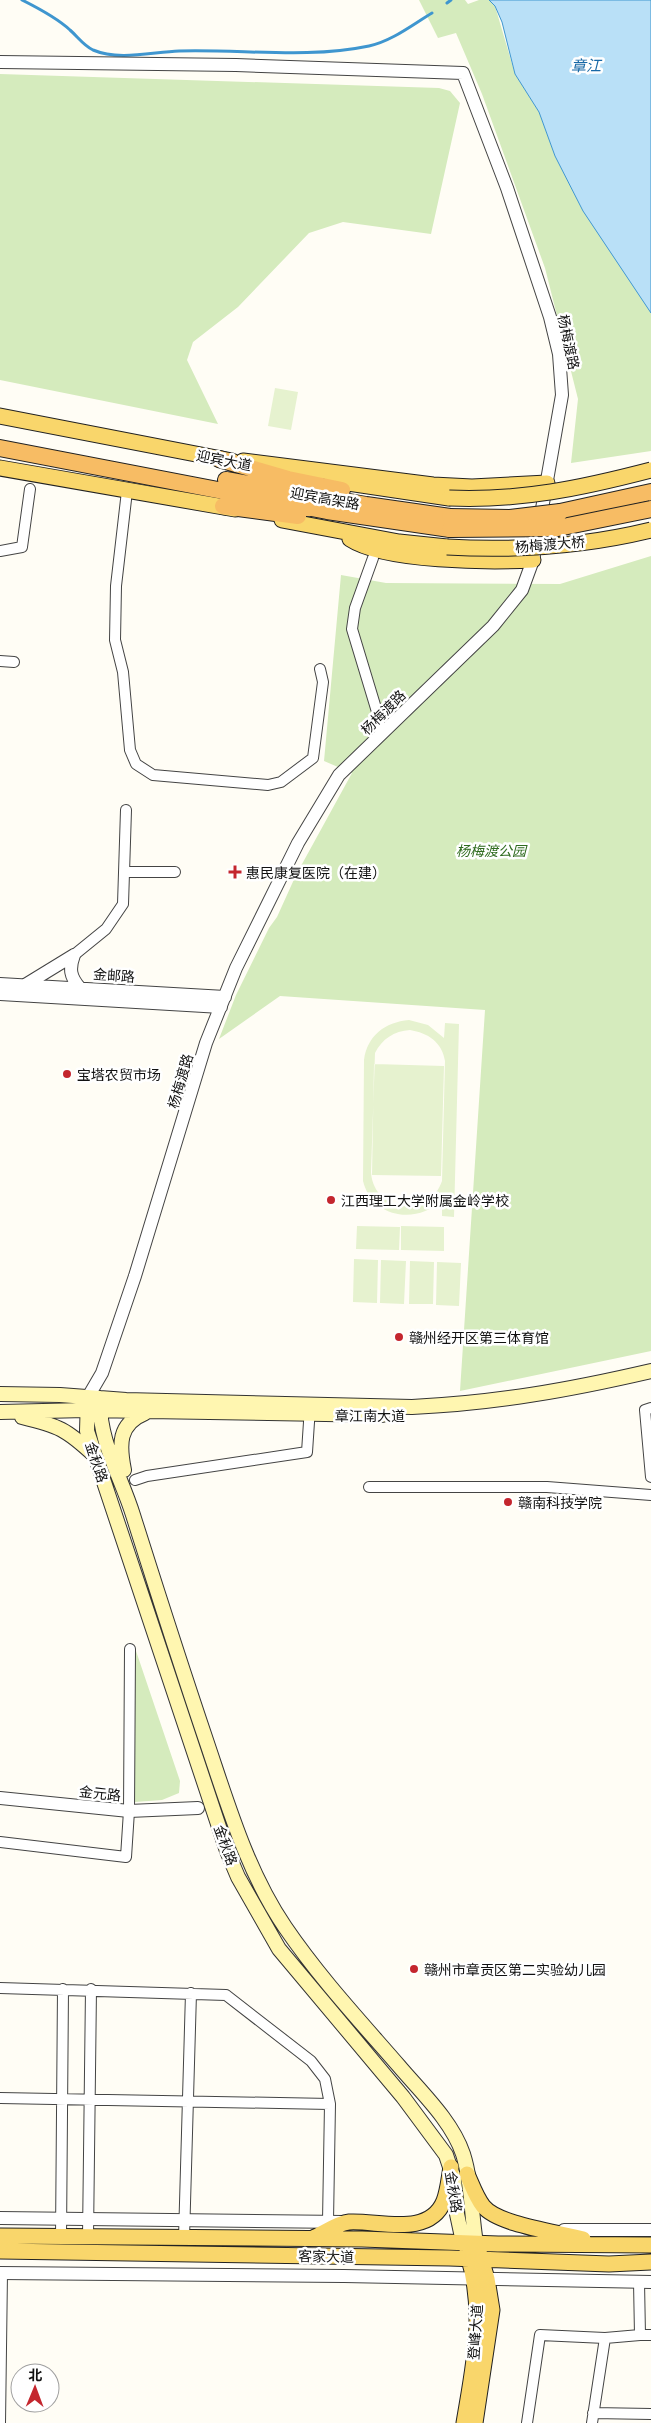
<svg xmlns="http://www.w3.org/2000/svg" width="651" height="2423" font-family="'Playfair Display','Noto Sans SC',serif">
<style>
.green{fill:#d5ebbd}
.pitch{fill:#e6f2cf;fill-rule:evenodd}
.water{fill:#b9e0f7;stroke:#3f96cf}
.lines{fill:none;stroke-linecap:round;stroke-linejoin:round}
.stream{stroke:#3f96cf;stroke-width:3}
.minor-casing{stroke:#444;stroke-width:12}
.tertiary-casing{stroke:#444;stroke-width:14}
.secondary-casing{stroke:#333;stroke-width:16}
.primary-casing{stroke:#222;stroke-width:17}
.trunk-casing{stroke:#222;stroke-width:18}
.minor{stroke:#fff;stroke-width:10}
.tertiary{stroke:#fff;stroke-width:12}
.secondary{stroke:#fff6b0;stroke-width:14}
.primary{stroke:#f9d66b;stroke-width:15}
.trunk{stroke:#f7bc64;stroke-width:16}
.primary-bridge-casing{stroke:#222;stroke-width:17;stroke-linecap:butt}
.trunk-bridge-casing{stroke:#222;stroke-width:18;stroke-linecap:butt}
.primary-bridge{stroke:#f9d66b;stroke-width:15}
.trunk-bridge{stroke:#f7bc64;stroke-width:16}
.poi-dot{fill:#c4262e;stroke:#fff;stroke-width:2}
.labels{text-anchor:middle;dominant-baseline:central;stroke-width:5;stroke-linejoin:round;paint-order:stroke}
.street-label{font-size:14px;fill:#111;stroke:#fff}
.park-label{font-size:14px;font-style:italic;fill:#2f6b1f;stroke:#fff}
.poi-label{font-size:14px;fill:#111;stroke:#fff;text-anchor:start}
.water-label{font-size:15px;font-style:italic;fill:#1768a6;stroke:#fff}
</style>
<rect width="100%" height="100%" fill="#fffdf5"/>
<path class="green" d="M419,0h46l3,4 11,-4h10l6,6 20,68 24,38 16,44 28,55 68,102v138l-80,12 7,-64 -33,-131 -63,-174 -26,-61 -18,5z
M0,74l439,14 11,3 10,12 -29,131 -88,-12 -34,11 -71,74 -45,35 -6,18 31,64 -218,-44z
M651,556v795l-191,40 25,-381 -205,-14 -61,43 17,-44 33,-67 8,-11 19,-42 56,-102 -28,-12 17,-186 45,8 174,1z
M134,1645l46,136 -1,12 -17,7 -27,2z"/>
<path class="pitch" d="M275,388l23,4 -7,38 -23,-4z
M409,1020l19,5 16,13 1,-15 14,1 -5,193 -12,-1v-16c-25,25 -70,18 -79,-19l1,-121c3,-24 21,-38 45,-40zM410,1030c18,3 32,12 35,31l-3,120c-13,38 -69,31 -71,-9l4,-119c7,-14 19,-22 35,-23z
M374,1064l70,2 -3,110 -69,-1z
M357,1226l43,1 -1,23 -43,-1z
M401,1226l43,1v24l-43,-1z
M354,1259l24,1 -1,43 -24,-1z
M381,1260l25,1 -2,43 -24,-1z
M410,1261l24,1 -1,42h-24z
M437,1262l24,1 -2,43 -23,-1z"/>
<path class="water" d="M489,0h162v313l-68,-102 -28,-55 -16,-44 -24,-38 -13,-52 -7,-16z"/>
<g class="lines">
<path class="stream" d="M22,0c16,8 35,18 48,30 8,7 13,15 23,20 26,11 59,2 86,1 63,-2 128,8 190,-5 23,-5 43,-21 63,-33
M447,3l4,-3"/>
<g class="minor-casing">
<path id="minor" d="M127,491l-11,95 -1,54 8,32 7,78 6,14 17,11 115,10 13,-3 32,-24 10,-76 -3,-13
M0,551l22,-4 8,-58
M373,558l-18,50 -3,21 26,86 3,19
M0,661l14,1
M125,872h50
M74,955l32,-26 17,-25 3,-94
M651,1408l-6,2 6,67
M135,1480l12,-4 160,-24 3,-45
M369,1487h178l104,8
M0,1842l126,15 3,-46 1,-162
M0,1988l226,7 85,66 14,18 5,25
M0,2098l330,6 -2,117
M61,2237l2,-248
M88,2237l3,-248
M184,2238l7,-245
M639,2282l1,53h11
M593,2413l58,1
M0,2423l2,-150
M527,2423l13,-88 65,3
M592,2423l13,-85 35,-3"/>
</g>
<g class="tertiary-casing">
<path id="tertiary" d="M0,62l236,3 227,8 44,115 43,129 9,37 3,41 -29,165 -11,30 -29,36 -154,149 -41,68 -62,125 -30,75 -71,233 -33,97 -14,24
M74,955c-5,14 -4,22 6,33
M0,984l225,13
M25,985l49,-30
M0,994l221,13
M0,1798l129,13 69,-3
M0,2218l344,4
M564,2230h87
M0,2273l344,3 307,6"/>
</g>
<g class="secondary-casing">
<path id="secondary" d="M0,1394l60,1 66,5 286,7c84,-4 157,-17 239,-36
M88,1397l-1,34 140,420 11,26 41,72 124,148 43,58 8,24 3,35 6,28
M100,1398c-2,42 21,78 33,117 24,76 48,151 73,225 22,65 41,131 79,187 34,50 75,94 114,139 22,26 53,55 64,88 9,28 8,60 13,89
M0,1412l86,-2 296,5
M22,1417c37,9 44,12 72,38
M124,1470c-5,-25 -6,-46 21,-57"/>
</g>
<g class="primary-casing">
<path id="primary" d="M0,416l232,45
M243,461l190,24 39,2 75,-4
M0,468l235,41
M328,480l121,18
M282,520l117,22 48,5
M350,539c35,23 140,23 183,21
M467,2174c5,11 9,23 16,32 15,19 75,26 100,33
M0,2236l362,3 136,5 153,1
M313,2238c11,-5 25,-15 36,-16 29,-2 80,16 95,-21 4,-10 5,-23 7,-34
M0,2251l449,7 160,6 42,-2
M464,2423c10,-60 22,-111 3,-171
M475,2423l17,-113 -5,-31 -8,-27"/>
</g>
<g class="trunk-casing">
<path id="trunk" d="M0,448l327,63 123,18
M219,459l69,20 54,11
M226,480l140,25 84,12
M223,506l75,10
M560,512l91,-20"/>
</g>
<use href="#minor" class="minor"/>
<use href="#tertiary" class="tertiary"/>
<use href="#secondary" class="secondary"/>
<use href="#primary" class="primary"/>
<use href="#trunk" class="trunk"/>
<g class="primary-bridge-casing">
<path id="primary-bridge" d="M449,498c72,3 133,-10 202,-28
M447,547c68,4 138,-1 204,-17"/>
</g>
<g class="trunk-bridge-casing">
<path id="trunk-bridge" d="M450,517l60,1 50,-6
M450,529l108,-1 93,-19"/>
</g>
<use href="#primary-bridge" class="primary-bridge"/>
<use href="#trunk-bridge" class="trunk-bridge"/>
</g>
<g class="poi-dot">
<path d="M232.5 864.5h5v5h5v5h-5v5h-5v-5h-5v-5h5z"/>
<circle cx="67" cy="1074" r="5"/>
<circle cx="331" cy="1200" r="5"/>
<circle cx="399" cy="1337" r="5"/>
<circle cx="508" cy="1502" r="5"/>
<circle cx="414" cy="1969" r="5"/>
</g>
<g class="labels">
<g class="street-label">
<text transform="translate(569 342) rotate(78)">杨梅渡路</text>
<text transform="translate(224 460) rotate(11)">迎宾大道</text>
<text transform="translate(325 498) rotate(10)">迎宾高架路</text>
<text transform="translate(550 544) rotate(-5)">杨梅渡大桥</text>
<text transform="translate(383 712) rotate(-45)">杨梅渡路</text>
<text transform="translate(114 975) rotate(4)">金邮路</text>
<text transform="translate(180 1081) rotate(-74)">杨梅渡路</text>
<text x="370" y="1415">章江南大道</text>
<text transform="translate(97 1462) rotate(72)">金秋路</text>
<text transform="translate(100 1793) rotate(6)">金元路</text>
<text transform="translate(226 1845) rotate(70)">金秋路</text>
<text transform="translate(454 2192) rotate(81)">金秋路</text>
<text transform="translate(326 2256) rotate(1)">客家大道</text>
<text transform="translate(475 2332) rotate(-86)">登峰大道</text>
</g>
<g class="park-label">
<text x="491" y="850">杨梅渡公园</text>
</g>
<g class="poi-label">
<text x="246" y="872">惠民康复医院（在建）</text>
<text x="77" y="1074">宝塔农贸市场</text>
<text x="341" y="1200">江西理工大学附属金岭学校</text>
<text x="409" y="1337">赣州经开区第三体育馆</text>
<text x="518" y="1502">赣南科技学院</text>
<text x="424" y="1969">赣州市章贡区第二实验幼儿园</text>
</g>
<g class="water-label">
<text x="586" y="65">章江</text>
</g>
</g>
<g transform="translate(35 2388) rotate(1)"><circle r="24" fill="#ffffff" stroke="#a0a0a0"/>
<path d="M0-4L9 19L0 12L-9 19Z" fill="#c4262e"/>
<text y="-8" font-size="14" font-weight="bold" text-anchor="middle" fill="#111111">北</text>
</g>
</svg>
